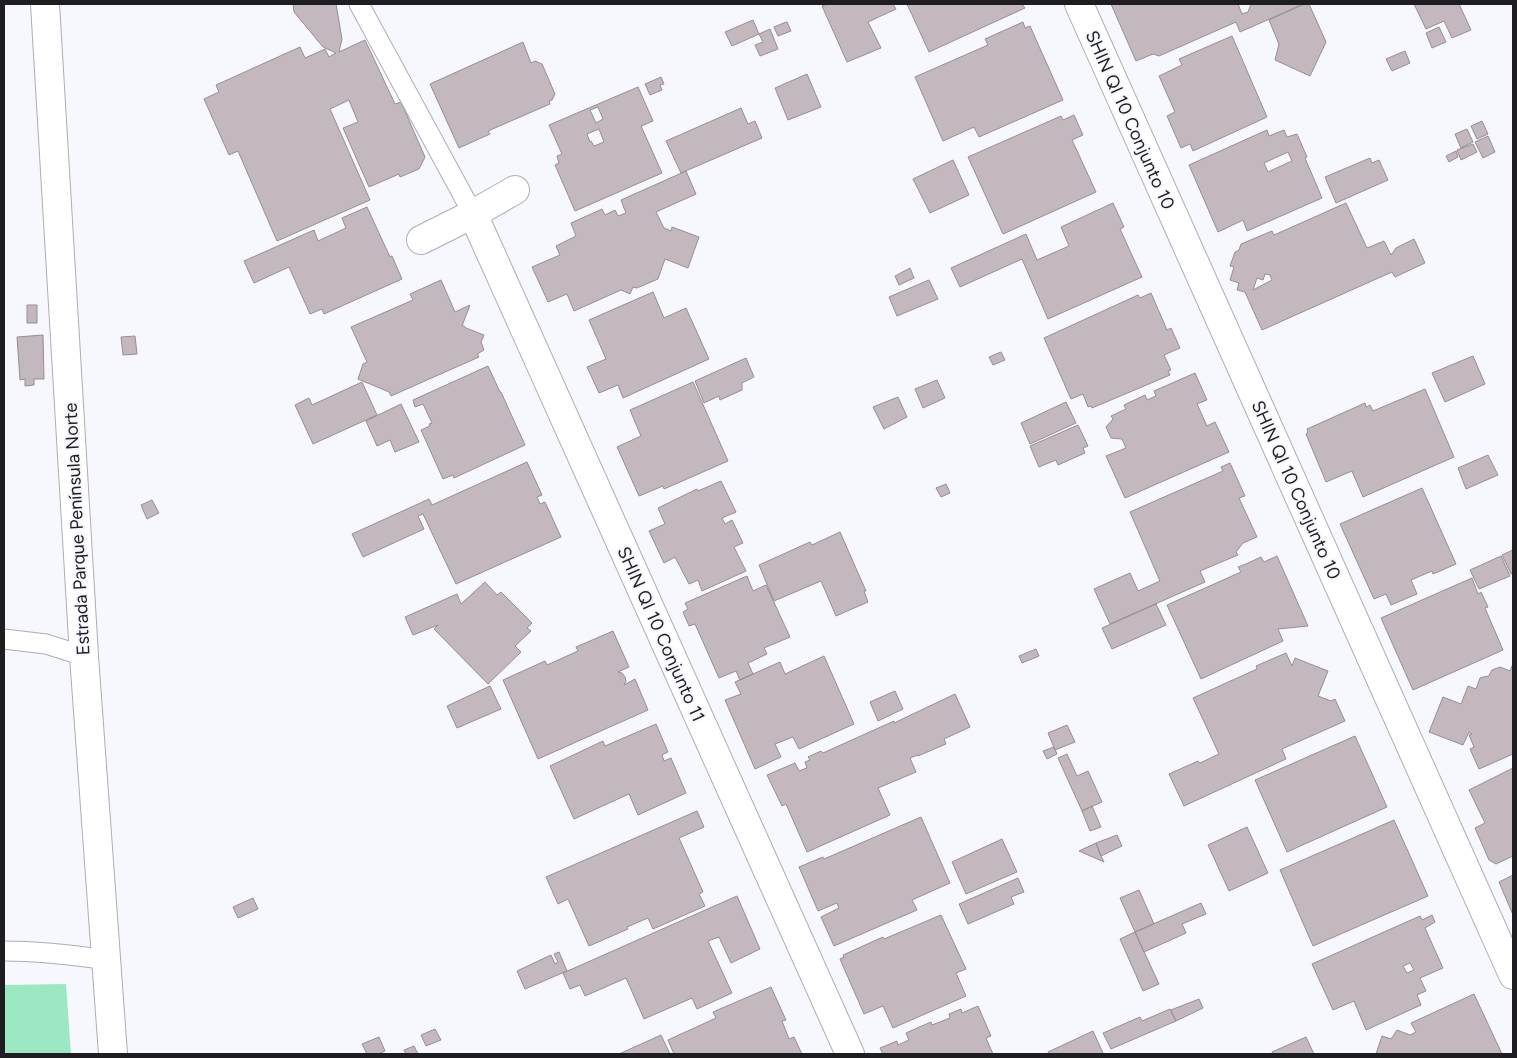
<svg xmlns="http://www.w3.org/2000/svg" width="1517" height="1058" font-family="Figtree,sans-serif">
<style>
.green{fill:#9ce8c3}
.building{fill:#c2b8be;stroke:#978d93;fill-rule:evenodd}
.lines{fill:none;stroke-linecap:round;stroke-linejoin:round}
.service-casing{stroke:#acadb8;stroke-width:21}
.minor-casing{stroke:#acadb8;stroke-width:30}
.secondary-casing{stroke:#acadb8;stroke-width:30}
.service{stroke:#fff;stroke-width:19}
.minor{stroke:#fff;stroke-width:28}
.secondary{stroke:#fff;stroke-width:28}
.labels{text-anchor:middle;dominant-baseline:central;stroke-width:4;stroke-linejoin:round;paint-order:stroke}
.street-label{font-size:18px;fill:#1e1e22;stroke:#f7f8fe}
</style>
<rect width="100%" height="100%" fill="#f7f8fe"/>
<path class="green" d="M66,984l5,70h-67v-69z"/>
<path class="building" d="M293,4h43l6,35 -3,13 26,-12 30,64 6,-2 24,55 -6,12 -19,8 -1,-3 -30,13 -26,-59 15,-6 -9,-22 -19,9 40,91 -93,41 -39,-90 -9,4 -25,-56 15,-7 -3,-7 84,-38 5,11 20,-9 4,8 7,-4 -13,-6 -29,-35z
M828,4h65l3,5 -28,13 13,26 -34,14 -25,-56z
M907,4h115l3,4 -96,44z
M1111,4h127l4,10 6,-2 3,-8h47l1,2 -59,26 -4,-10 -77,34 -6,-2 -17,7z
M1304,4h5l17,38 -16,34 -35,-16 4,-16 -10,-24z
M1414,4h45l12,26 -19,8 -8,-17 -18,8z
M753,20l6,14 -27,12 -7,-14z
M786,22h1l4,9 -13,5 -4,-9z
M1023,22l2,6 5,-2 33,74 -84,37 -5,-10 -31,14 -28,-64 73,-32 -3,-6z
M1439,27l7,15 -14,6 -6,-15z
M770,29l8,20 -18,7 -5,-11 8,-3 -4,-8z
M1232,36l35,81 -74,34 -3,-7 -9,4 -14,-32 8,-4 -16,-36 23,-11 -3,-6z
M523,42l8,21 4,-2 7,3 13,30 -3,6 -3,1 1,3 -62,27 2,3 -31,14 -29,-64z
M1405,51l5,12 -18,8 -6,-12z
M807,74l14,33 -33,13 -13,-32z
M661,77l3,7 -4,1 2,5 -12,5 -5,-11z
M638,87l15,34 -12,5 21,47 -87,38 -20,-46 4,-2 -2,-7 5,-2 -13,-29zM598,107l5,12 -7,4 -6,-13zM599,129l5,13 -10,4 -3,-5 -1,1 -3,-8z
M741,108l7,16 7,-3 7,17 -81,35 -15,-32z
M1074,115l9,20 -11,5 24,52 -93,42 -35,-77 93,-41 2,4z
M1482,121l6,13 -11,5 -6,-13z
M1467,129l6,13 -12,6 -6,-14z
M1267,130l2,6 15,-6 3,7 10,-3 10,23 -2,1 17,40 -75,33 -4,-11 -25,12 -29,-67zM1288,152l4,9 -24,11 -4,-9z
M1488,136l7,16 -12,6 -8,-16z
M1473,144l4,8 -16,8 -4,-10z
M1456,151l2,6 -9,5 -3,-6z
M1370,158l2,5 7,-3 9,20 -52,23 -11,-26z
M953,160l16,35 -39,18 -17,-34z
M686,171l10,23 -40,18 8,16 7,3 1,-4 27,10 -11,31 -23,-9 -7,20 -21,9 -4,-1 -3,7 -9,-4 -47,21 -7,-17 -19,8 -16,-35 28,-12 -4,-9 20,-10 -5,-13 31,-14 3,6 10,-5 3,6 8,-3 -5,-13z
M1113,203l11,24 -4,2 22,48 -94,42 -26,-60 -62,28 -9,-19 75,-34 11,26 32,-14 -8,-19z
M1346,203l21,45 17,-7 7,14 5,-7 18,-9 11,24 -30,14 -3,-5 -130,58 -17,-38 -8,-2 2,-7 -9,-3 4,-13 -4,-1 5,-14 4,-2 2,-6 31,-13 2,4zM1265,274l5,1 2,5 -19,10 4,-12 6,2z
M367,207l23,50 2,-1 10,23 -78,35 -2,-5 -12,5 -21,-47 -35,16 -10,-22 70,-31 4,11 28,-13 -4,-10z
M910,268l4,10 -15,7 -4,-9z
M441,280l14,32 15,-7 -8,21h2l2,2 18,7 -3,7 3,8 -7,4 2,3 -88,39 -2,-4 -31,-13 5,-15 4,-2 -16,-35 62,-27 -3,-6z
M929,280l9,19 -41,17 -8,-19z
M653,292l11,26 22,-10 23,51 -86,39 -5,-13 -19,8 -12,-26 19,-8 -17,-39z
M1151,293l16,37 4,-2 9,20 -16,7 7,15 -3,1 2,4 -78,33 -1,-2 -3,1 -5,-13 -12,5 -27,-61 94,-43 2,3z
M27,305h10v18h-10z
M43,335l1,44h-10v6l-9,1v-7l-5,1 -3,-43z
M135,336l2,18 -14,1 -2,-18z
M1001,352l4,8 -12,5 -4,-8z
M1473,356l12,28 -40,18 -13,-29z
M746,358l8,19 -12,6v7l-22,10 -1,-4 -15,7 -9,-22z
M488,366l12,26h1l24,53 -71,33 -1,-3 -10,4 -22,-49 9,-4 -1,-2 3,-1 -9,-19 -8,3 -2,-7z
M1195,373l12,27 -10,4 10,22 8,-4 14,30 -104,46 -19,-42 20,-8 -4,-9 -11,-1 -5,-11 7,-8 -2,-3 15,-7 -2,-4 21,-10 2,5 9,-4 -2,-5z
M937,380l8,18 -22,10 -8,-19z
M362,382l15,33 -64,29 -18,-39 14,-7 3,7z
M693,382l35,79 -64,28 -1,-3 -24,10 -22,-49 24,-11 -11,-26z
M1425,389l29,68 -91,40 -11,-26 -26,11 -20,-48 2,-2 -1,-3 58,-26 1,4 4,-2 3,6z
M898,397l9,20 -23,12 -11,-22z
M1066,402l10,21 -46,21 -9,-21z
M401,404l18,38 -24,10 -5,-12 -13,6 -11,-25z
M1078,425l10,21 -5,2 2,5 -27,12 -2,-5 -17,7 -9,-21z
M1488,455l10,20 -32,14 -8,-21z
M527,462l15,33 -5,2 3,7 5,-2 16,35 -105,47 -33,-70 -5,2 6,13 -61,28 -11,-23 77,-35 3,6z
M1230,463l15,33 -6,2 18,39 -14,6 -7,9 2,3 -38,16 5,11 -95,42 -16,-35 36,-16 8,18 22,-10 -30,-69 93,-41 -2,-4z
M721,481l15,31 -14,6 3,6 7,-4 11,23 -9,4 12,24 -44,20 -4,-11 -9,4 -14,-27 -11,6 -15,-32 16,-7 -7,-16 39,-19 1,2z
M946,484l4,9 -9,4 -5,-9z
M1422,488l34,76 -23,10 -1,-3 -21,9 6,14 -26,11 -5,-11 -12,5 -34,-75z
M152,500l7,13 -12,6 -6,-14z
M840,532l26,59h-2l4,11 -32,14 -15,-35 -47,20 -15,-36 51,-23 2,3z
M1513,550v23l-2,1 -9,-19z
M1277,556l31,70 -30,3 5,12 -82,38 -34,-74 74,-33 -3,-5 8,-3 15,-7 3,5z
M1501,556l9,20 -31,13 -9,-19z
M747,576l6,15 13,-6 24,52 -26,11 3,6 -19,9 5,11 -13,6 -4,-9 -17,7 -24,-54 -6,2 -6,-14 5,-3 -3,-6z
M1472,578l6,16 3,-2 7,15 -3,1 18,42 -90,40 -32,-72z
M485,582l12,13 4,-3 31,31 -5,5 4,3 -16,15 6,6 -33,32 -54,-55 4,-4 -25,10 -8,-18 52,-23 4,10z
M1156,604l10,21 -54,24 -10,-21z
M613,631l16,36 -11,5 4,1 3,4 1,4 -2,4 11,-6 13,31 -110,49 -35,-79 42,-19 2,4 31,-14 -2,-4z
M1036,649l3,7 -17,7 -3,-7z
M1286,653l6,13 3,-8 33,13 -10,25 13,5 4,-2 10,22 -63,28 4,10 -102,47 -15,-32 29,-13 2,2 19,-9 -26,-56 64,-29 -1,-3z
M824,656l30,68 -55,25 -6,-12 -18,7 6,13 -26,12 -30,-69 16,-6 -6,-12 45,-20 5,12z
M1513,664v90l-34,15 -9,-20 4,-2 -5,-12 3,-1 -3,-2 -6,13 -34,-13 14,-35 18,7 7,-18 8,3 4,-11 7,-2 1,1 4,-7 8,-3 10,4z
M490,686l11,23 -44,19 -10,-22z
M895,691l8,18 -25,12 -8,-19z
M955,694l15,33 -26,12 2,5 -28,12v-1l-8,3 6,14 -38,16 12,27 -83,37 -21,-48 -4,2 -15,-31 28,-12 4,8 8,-3 -2,-6 5,-2 -2,-3 13,-6 2,2 71,-32v2z
M656,724l12,28 -6,3 2,6 7,-3 15,35 -48,22 -9,-21 -55,25 -24,-53 53,-25 2,5z
M1067,725l8,17 -20,8 -7,-17z
M1355,736l32,71 -100,45 -32,-72z
M1054,747l3,7 -10,5 -4,-8z
M1067,754l10,22 11,-5 14,31 -20,9 -24,-53z
M1513,768v88l-17,8 -7,-4 -14,-32 10,-5 -16,-33z
M1092,806l9,21 -11,4 -8,-20z
M697,811l7,16 -25,11 24,54 -4,2 6,12 -52,23 -5,-11 -21,9 1,2 -39,17 -21,-47 -10,5 -12,-27z
M921,817l29,66 -38,17 5,10 -83,36 -13,-29 18,-9 -2,-5 -19,8 -19,-44 24,-10 1,2z
M1394,820l34,76 -115,50 -33,-76z
M1247,827l21,46 -39,18 -21,-46z
M1117,835l5,11 -21,10 -5,-13z
M1002,839l15,33 -51,22 -14,-32z
M1096,843l5,13 3,6 -25,-11z
M1513,875v40l-14,-33z
M1018,878l6,14 -13,5 3,7 -46,20 -9,-20z
M1139,890l15,34 -19,8 -15,-34z
M737,896l23,53 -29,14 -12,-26 -11,4 24,52 -35,16 -5,-11 -48,21 -18,-41 -41,18 -5,-11 -10,4 -7,-16z
M253,898l5,11 -20,9 -5,-11z
M1201,903l5,11 -24,10 4,9 -42,19 -9,-20z
M941,915l25,54 -10,4 10,23 -73,32 -10,-22 -19,8 -24,-55 4,-2 -1,-2 40,-18 1,2z
M1432,915l3,7 -10,6 18,40 -23,10 6,13 -9,4 4,10 -55,25 -12,-29 -21,9 -21,-46 108,-48 2,4zM1410,963l4,7 -7,3 -4,-7z
M1135,932l24,52 -16,7 -23,-52z
M559,952l8,19 -42,18 -8,-18 34,-16 4,9 3,-2 -4,-8z
M771,987l15,33 -4,1 7,18 5,-2 8,17h-128l-6,-14 48,-22 -3,-6z
M1474,994l28,60h-126l6,-18 9,3 6,-9 13,5 6,-3 -5,-9z
M1199,999l4,9 -27,13 -5,-11z
M978,1006l13,30 -5,2 7,16h-110l-3,-6 17,-7 1,4 11,-5 -3,-7 25,-11 1,3 18,-7 -1,-4 12,-5 1,4z
M1170,1009l6,12 -65,28 -8,-16 37,-16 2,4z
M435,1029l6,11 -15,6 -5,-11z
M1093,1031l10,22 -4,1h-50l-1,-2z
M661,1035l9,19h-51z
M379,1037l6,14 -7,3h-11l-5,-10z
M1306,1037l8,17h-41l-1,-2z
M414,1046l4,8h-12l-2,-4z"/>
<g class="lines">
<g class="service-casing">
<path id="service" d="M359,4l114,210
M4,639l42,5 38,12
M4,951c34,0 69,4 103,9"/>
</g>
<g class="minor-casing">
<path id="minor" d="M1079,4l434,971
M473,214l377,840
M421,240l52,-26 42,-24"/>
</g>
<g class="secondary-casing">
<path id="secondary" d="M45,4l39,652 29,398"/>
</g>
<use href="#service" class="service"/>
<use href="#minor" class="minor"/>
<use href="#secondary" class="secondary"/>
</g>
<g class="labels">
<g class="street-label">
<text transform="translate(1130 120) rotate(66)">SHIN QI 10 Conjunto 10</text>
<text transform="translate(1296 490) rotate(66)">SHIN QI 10 Conjunto 10</text>
<text transform="translate(77 529) rotate(-93)">Estrada Parque Península Norte</text>
<text transform="translate(661 634) rotate(66)">SHIN QI 10 Conjunto 11</text>
</g>
</g>
<rect width="1517" height="1058" fill="none" stroke="#1e1e22" stroke-width="10"/>
</svg>
